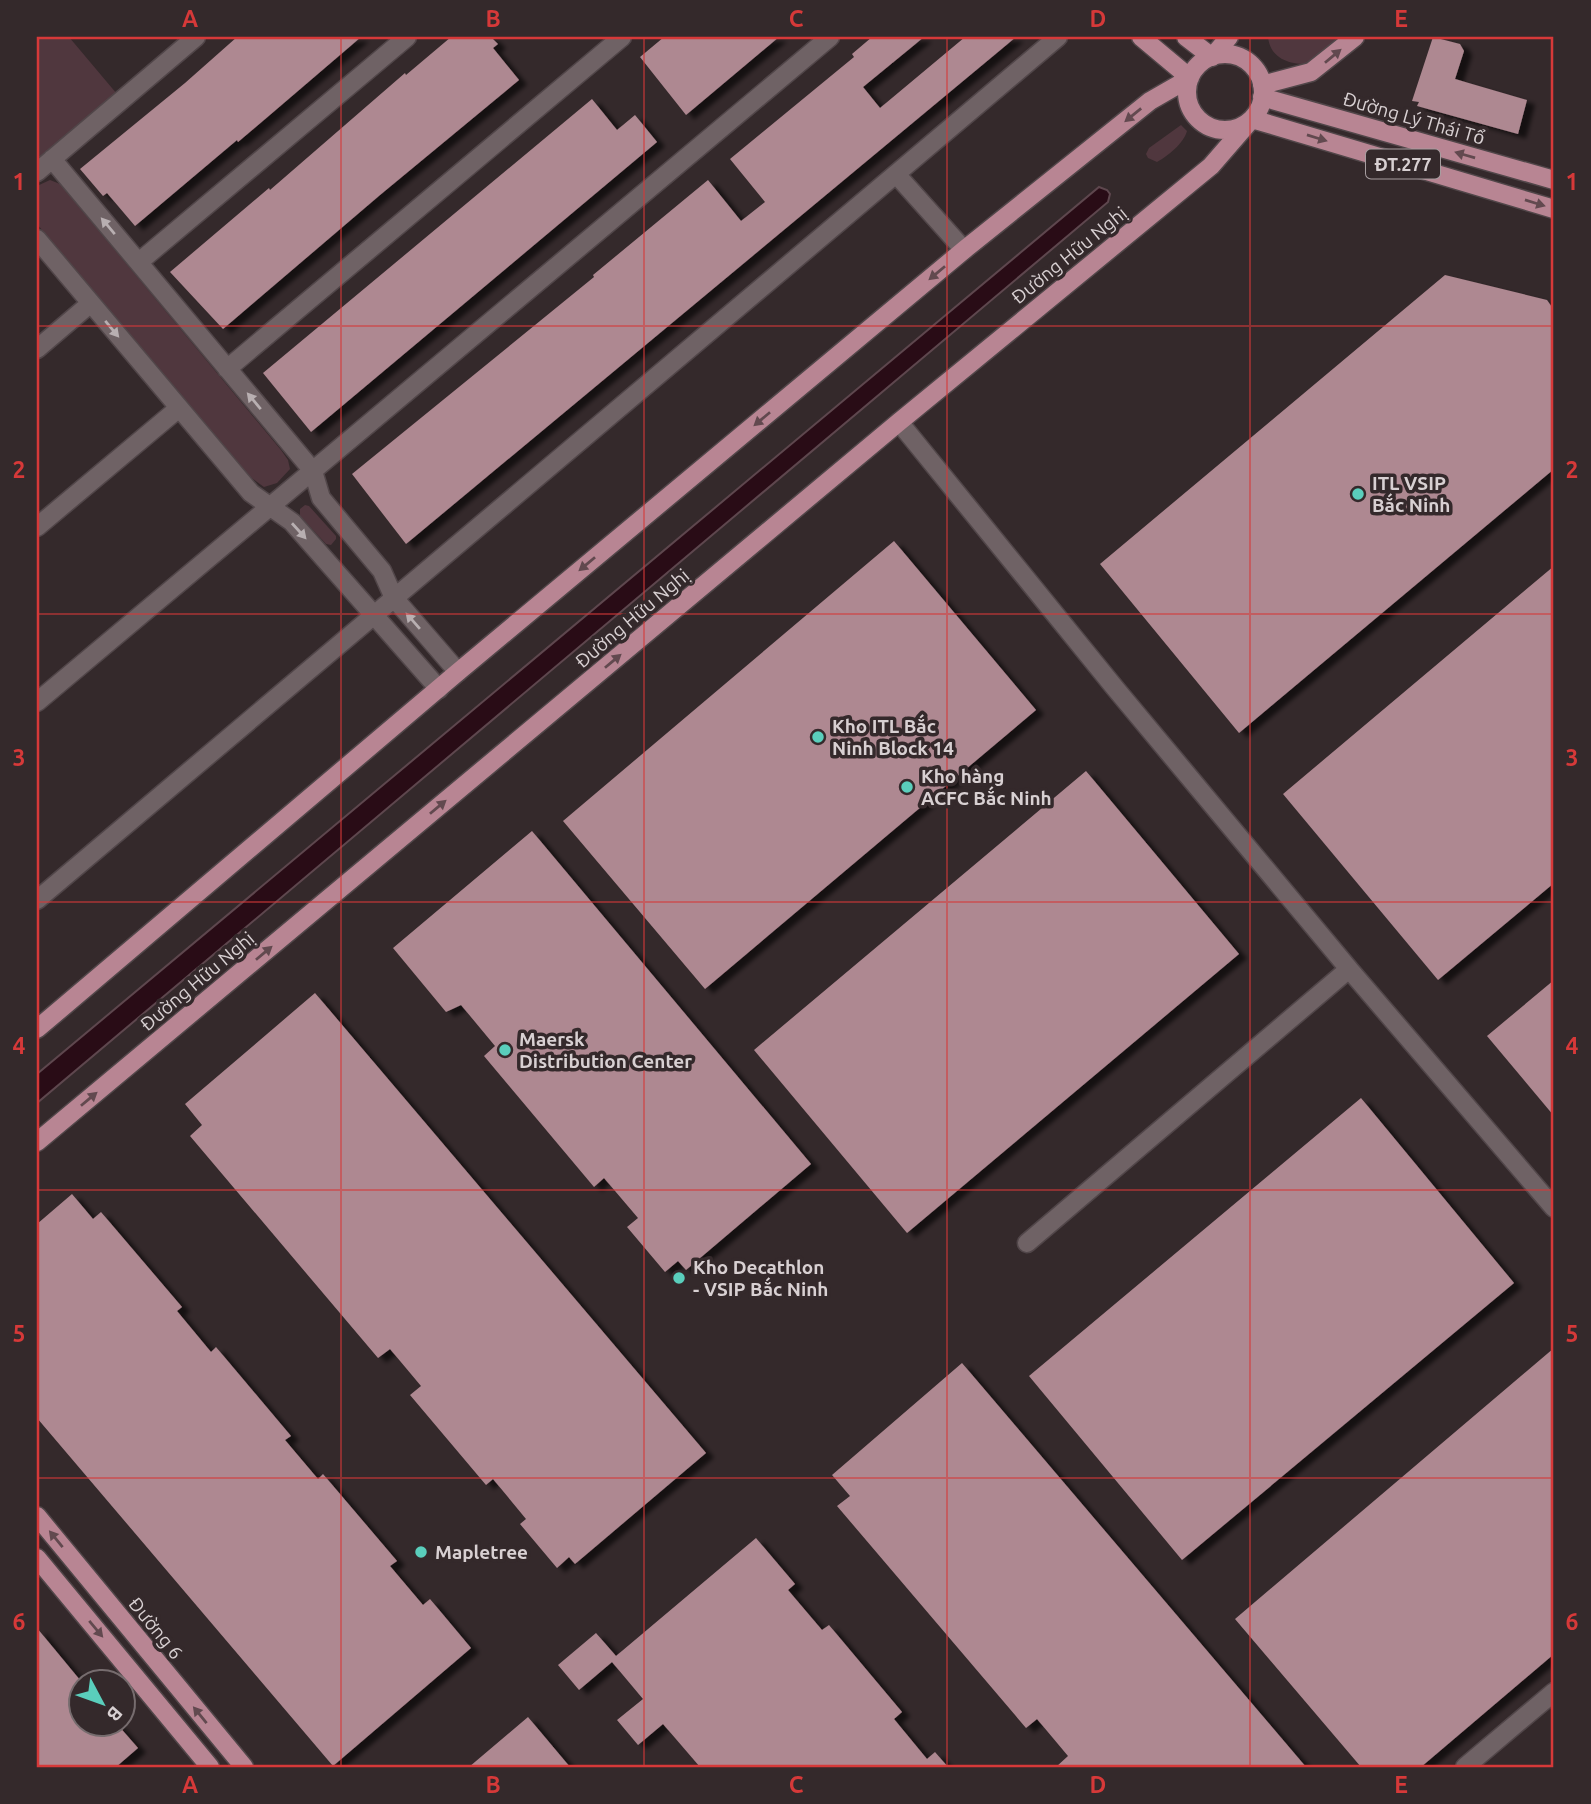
<svg xmlns="http://www.w3.org/2000/svg" width="1591" height="1804" font-family="Ubuntu,sans-serif">
<style>
.green{fill:#50373e}
.water{fill:#290c16;stroke:#5e474e;stroke-width:2}
.building{fill:#ae8891;filter:url(#shadow)}
.lines{fill:none;stroke-linecap:round;stroke-linejoin:round}
.minor-casing{stroke:#514649;stroke-width:21}
.major-casing{stroke:#514649;stroke-width:21}
.minor{stroke:#6f6265;stroke-width:18}
.major{stroke:#b88593;stroke-width:18}
.oneway{fill:#62494f}
.oneway2{fill:#b8afb1}
.grid{fill:none;stroke:#d63939;stroke-width:2;stroke-opacity:0.55}
.poi-dot{fill:#5acebc;stroke:#34292b;stroke-width:2.5}
.labels{text-anchor:middle;dominant-baseline:central;stroke-width:7;stroke-linejoin:round;paint-order:stroke}
.shield{fill:#34292b;stroke:#a79ea0;stroke-width:2}
.shield-label{font-size:18px;font-weight:bold;fill:#d8d0d2}
.street-label{font-size:19px;fill:#d8d0d2;stroke:#34292b}
.poi-label{font-size:19px;font-weight:bold;fill:#d8d0d2;stroke:#34292b;text-anchor:start}
.neatline{fill:none;stroke:#d63939;stroke-width:2.5}
.grid-label{font-size:23px;text-anchor:middle;font-weight:bold;fill:#d63939}
</style>
<defs>
<filter id="shadow"><feDropShadow dx="8" dy="4.5" stdDeviation="2" flood-color="#0009"/></filter>
</defs>
<rect width="100%" height="100%" fill="#34292b"/>
<path class="green" d="M37,37h32l48,57 -80,67z
M1268,37h73l-36,27c-18,0 -35,-7 -37,-27z
M1181,125l6,6c-3,12 -19,25 -30,31l-9,-4 -2,-4 3,-6z
M50,180l10,4 221,266 7,10 2,9 -13,14 -13,4 -15,-11 -212,-252v-38z
M305,505l4,1 27,30v3l-5,6 -5,-1 -26,-28v-7z"/>
<path class="water" d="M1099,187l8,3 3,4 -2,8 -1071,901v-29z"/>
<path class="building" d="M237,37h124l-90,77 -33,28 -1,-2 -102,86 -28,-33 -4,3 -23,-27 105,-86z
M451,37h40l7,7 -5,4 26,32 -139,115 -157,134 -53,-57 99,-84 1,2 135,-117 1,2z
M664,37h115l-93,78 -46,-58z
M872,37h52l-61,50 17,21 85,-71h51l-610,507 -54,-70 242,-197 -1,-2 115,-95 33,41 24,-19 -35,-43 124,-102 -2,-3z
M1433,37l27,7 4,7 -9,28 72,21 -9,34 -101,-28 2,-4 -7,-1z
M592,99l25,31 18,-15 22,27 -346,290 -48,-59z
M1445,275l102,25 7,10v159l-315,264 -139,-169z
M894,541l142,169 -331,279 -142,-168z
M1554,566v317l-116,97 -155,-186z
M1086,771l153,183 -332,279 -153,-183z
M532,831l279,333 -125,106 -8,-9 -13,11 -38,-45 11,-9 -34,-40 -10,9 -110,-131 11,-10 -34,-41 -15,7 -53,-64z
M1554,980v136l-67,-80z
M315,993l391,460 -131,111 -6,-7 -12,11 -37,-44 6,-5 -33,-40 -7,6 -76,-90 11,-9 -31,-37 -12,9 -188,-222 12,-11 -17,-21z
M1361,1098l153,185 -332,277 -153,-184z
M72,1194l21,25 8,-7 81,95 -5,4 34,41 5,-5 75,89 -6,4 33,39 5,-5 74,87 -7,5 33,39 7,-6 41,49 -138,118 -296,-348v-194z
M1554,1348v306l-133,113h-60l-126,-148z
M962,1363l344,404h-250l12,-11 -31,-37 -11,9 -189,-222 13,-10 -18,-21z
M756,1538l39,46 -7,6 34,40 7,-5 73,87 -8,7 33,40 8,-7 13,15h-248l-37,-43 -25,21 -21,-25 26,-21 -31,-37 -33,28 -21,-25 38,-32 20,23z
M37,1628l43,52v44h37l21,24 -22,19h-79z
M528,1717l42,50h-101z"/>
<g class="lines">
<g class="minor-casing">
<path id="minor" d="M52,159l261,312 8,27 61,73 12,27 64,74
M37,172l159,-135
M896,174l68,76
M37,239l214,254 41,29 147,167
M139,262l268,-225
M37,349l54,-46
M227,369l395,-332
M899,422l216,266 234,281 -322,274
M37,527l142,-119
M37,702l793,-665
M37,900l1021,-863
M1349,969l205,239
M1465,1767l89,-75"/>
</g>
<g class="major-casing">
<path id="major" d="M1141,37l49,41
M1186,37l26,20
M1187 92a38 38 0 1 1 76 0a38 38 0 1 1-76 0Z
M1212,57l17,-20
M1262,85l49,-13 44,-35
M1262,97l292,83
M1252,119l302,90
M37,1029l421,-357 506,-422 186,-149 40,-23
M37,1142l862,-720 312,-256 39,-45
M37,1516l207,251
M37,1558l173,209"/>
</g>
<use href="#minor" class="minor"/>
<use href="#major" class="major"/>
</g>
<defs><path id="oneway-solid" d="M-6-.8H1V-3.2L6.5 0L1 3.2V.8H-6Z" transform="scale(1.75)"/></defs>
<g class="oneway">
<use href="#oneway-solid" transform="translate(1333 56) rotate(-40)"/>
<use href="#oneway-solid" transform="translate(1133 115) rotate(141)"/>
<use href="#oneway-solid" transform="translate(1317 138) rotate(17)"/>
<use href="#oneway-solid" transform="translate(1465 155) rotate(-164)"/>
<use href="#oneway-solid" transform="translate(1535 203) rotate(17)"/>
<use href="#oneway-solid" transform="translate(937 273) rotate(140)"/>
<use href="#oneway-solid" transform="translate(762 419) rotate(140)"/>
<use href="#oneway-solid" transform="translate(587 564) rotate(140)"/>
<use href="#oneway-solid" transform="translate(613 661) rotate(-40)"/>
<use href="#oneway-solid" transform="translate(438 807) rotate(-40)"/>
<use href="#oneway-solid" transform="translate(264 953) rotate(-40)"/>
<use href="#oneway-solid" transform="translate(89 1099) rotate(-40)"/>
<use href="#oneway-solid" transform="translate(56 1539) rotate(-129)"/>
<use href="#oneway-solid" transform="translate(96 1629) rotate(50)"/>
<use href="#oneway-solid" transform="translate(200 1715) rotate(-129)"/>
</g>
<g class="oneway2">
<use href="#oneway-solid" transform="translate(108 226) rotate(-130)"/>
<use href="#oneway-solid" transform="translate(112 329) rotate(50)"/>
<use href="#oneway-solid" transform="translate(254 401) rotate(-130)"/>
<use href="#oneway-solid" transform="translate(299 531) rotate(48)"/>
<use href="#oneway-solid" transform="translate(413 621) rotate(-131)"/>
</g>
<path class="grid" d="M341,37v1730M644,37v1730M947,37v1730M1250,37v1730M37,326h1517M37,614h1517M37,902h1517M37,1190h1517M37,1478h1517"/>
<g class="poi-dot">
<circle cx="1358" cy="494" r="7"/>
<circle cx="818" cy="737" r="7"/>
<circle cx="907" cy="787" r="7"/>
<circle cx="505" cy="1050" r="7"/>
<circle cx="679" cy="1278" r="7"/>
<circle cx="421" cy="1552" r="7"/>
</g>
<g class="labels">
<rect class="shield" x="1366" y="149.5" width="74" height="29" rx="5"/>
<g class="shield-label">
<text x="1403" y="164">ĐT.277</text>
</g>
<g class="street-label">
<text transform="translate(1414 118) rotate(16)">Đường Lý Thái Tổ</text>
<text transform="translate(1069 255) rotate(-39)">Đường Hữu Nghị</text>
<text transform="translate(632 618) rotate(-40)">Đường Hữu Nghị</text>
<text transform="translate(197 981) rotate(-40)">Đường Hữu Nghị</text>
<text transform="translate(156 1628) rotate(51)">Đường 6</text>
</g>
<g class="poi-label">
<text x="1372" y="483">ITL VSIP<tspan x="1372" dy="22">Bắc Ninh</tspan></text>
<text x="832" y="726">Kho ITL Bắc<tspan x="832" dy="22">Ninh Block 14</tspan></text>
<text x="921" y="776">Kho hàng<tspan x="921" dy="22">ACFC Bắc Ninh</tspan></text>
<text x="519" y="1039">Maersk<tspan x="519" dy="22">Distribution Center</tspan></text>
<text x="693" y="1267">Kho Decathlon<tspan x="693" dy="22">- VSIP Bắc Ninh</tspan></text>
<text x="435" y="1552">Mapletree</text>
</g>
</g>
<rect width="1591" height="1804" fill="none" stroke="#34292b" stroke-width="77"/>
<g transform="translate(102 1703) rotate(131)"><circle r="33" fill="#34292b" stroke="#766c6e" stroke-width="2"/>
<path d="M0-5L12 26L0 18L-12 26Z" fill="#5acebc"/>
<text y="-10" font-size="19" font-weight="bold" text-anchor="middle" fill="#d8d0d2">B</text>
</g>
<rect x="38" y="38" width="1514" height="1728" class="neatline"/>
<g class="grid-label">
<text x="190" y="27">A</text>
<text x="493" y="27">B</text>
<text x="796" y="27">C</text>
<text x="1098" y="27">D</text>
<text x="1401" y="27">E</text>
<text x="19" y="190">1</text>
<text x="1572" y="190">1</text>
<text x="19" y="478">2</text>
<text x="1572" y="478">2</text>
<text x="19" y="766">3</text>
<text x="1572" y="766">3</text>
<text x="19" y="1054">4</text>
<text x="1572" y="1054">4</text>
<text x="19" y="1342">5</text>
<text x="1572" y="1342">5</text>
<text x="19" y="1630">6</text>
<text x="1572" y="1630">6</text>
<text x="190" y="1793">A</text>
<text x="493" y="1793">B</text>
<text x="796" y="1793">C</text>
<text x="1098" y="1793">D</text>
<text x="1401" y="1793">E</text>
</g>
</svg>
